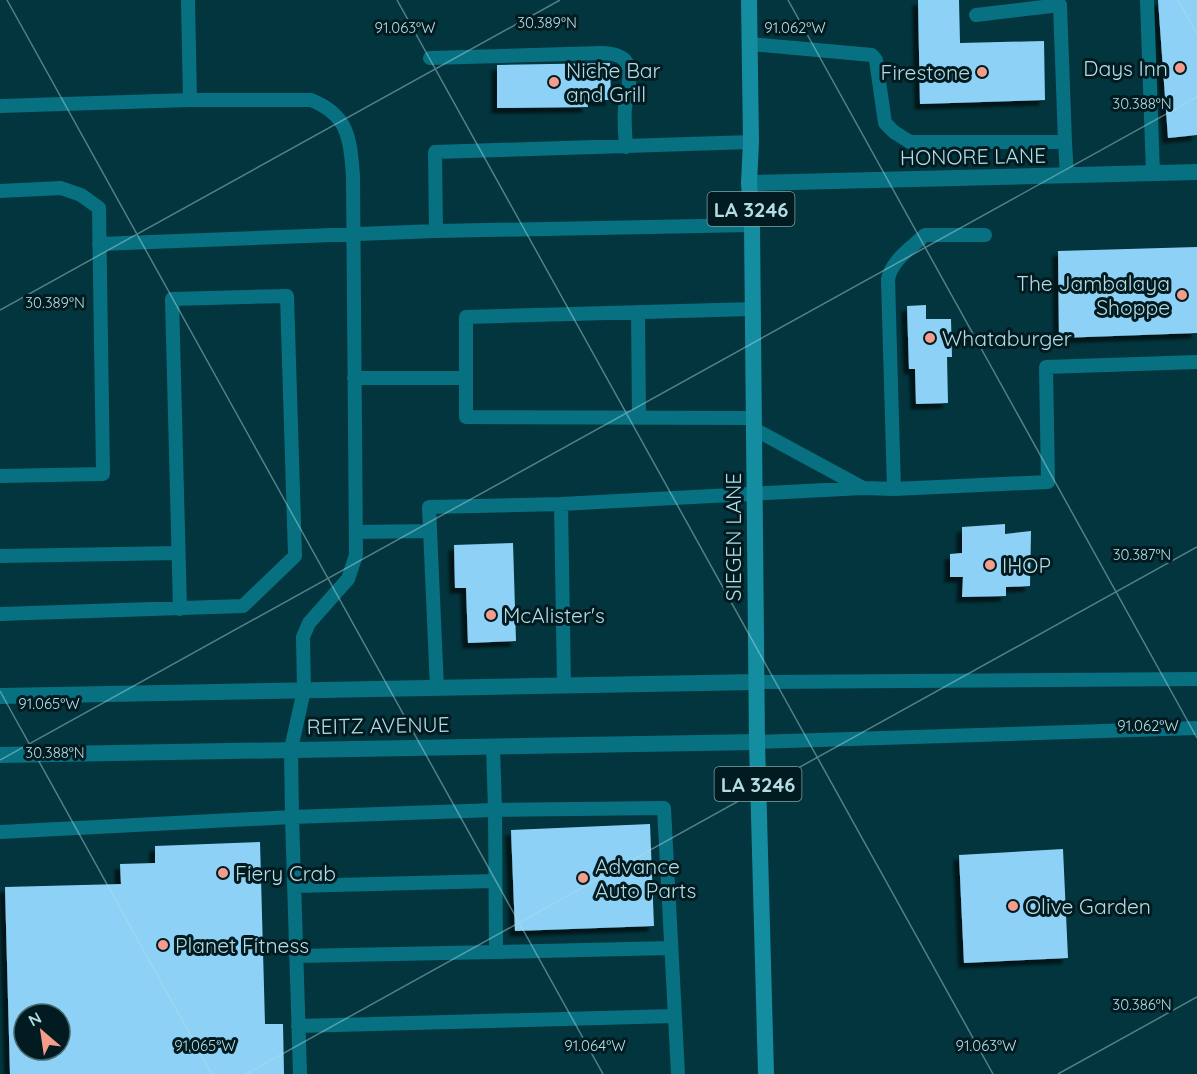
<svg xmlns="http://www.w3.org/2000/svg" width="1197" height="1074" font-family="Quicksand,sans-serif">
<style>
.building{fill:#8dd2f6;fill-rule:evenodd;filter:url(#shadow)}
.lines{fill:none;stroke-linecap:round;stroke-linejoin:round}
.service{stroke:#077181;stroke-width:14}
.minor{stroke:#077181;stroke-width:16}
.primary{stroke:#148da0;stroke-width:16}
.ticks{fill:none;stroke:#b4dce4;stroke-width:1.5;stroke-opacity:0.45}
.poi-dot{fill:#f49d8c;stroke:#011b20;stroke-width:2}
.labels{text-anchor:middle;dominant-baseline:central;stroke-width:6;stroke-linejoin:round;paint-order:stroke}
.shield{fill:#011b20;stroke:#7ea2a9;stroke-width:1.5}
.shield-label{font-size:20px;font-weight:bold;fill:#b4dce4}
.poi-label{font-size:21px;fill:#b4dce4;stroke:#011b20;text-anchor:start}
.street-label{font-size:21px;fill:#b4dce4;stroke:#011b20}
.ticks-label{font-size:15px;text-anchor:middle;fill:#b4dce4;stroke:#011b20;stroke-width:6;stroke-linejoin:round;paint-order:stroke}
</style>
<defs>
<filter id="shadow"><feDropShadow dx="-5.5" dy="5.5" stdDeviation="1.5" flood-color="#0009"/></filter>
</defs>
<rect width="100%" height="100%" fill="#02353d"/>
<path class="building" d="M918,0h41l1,43 84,-2 1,59 -125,4z
M1158,0h39v135l-29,3z
M610,63l1,37h-24l1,7 -91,1v-43z
M1197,247v86l-138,5 -1,-87z
M926,305v14h25l1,38h-5l1,46 -32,1 -1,-35h-6l-2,-63z
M1005,524v10l26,-3 -1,55 -24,1v9l-44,1 1,-20h-13v-23l12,-1v-26z
M513,543l3,98 -48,2 -2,-55h-11l-1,-43z
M650,824l4,102 -139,5 -4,-101z
M260,842l5,182h18l1,50h-274l-5,-187 116,-3 -1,-20 35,-1v-17zM24,1014h36v36h-36z
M1063,849l5,109 -104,5 -5,-108z"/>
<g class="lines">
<path class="service" d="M188,0l2,100h121c38,15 39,39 42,76l3,379 -8,24 -39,44 -6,14 1,53 -13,59 1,68 203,-7 -2,-64
M1147,0l6,174
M976,15l84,-10 5,137
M750,44l122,11 4,5 9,63 9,9 16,10h155l2,34
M430,58l170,-5c42,0 28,28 25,55 -1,13 0,26 1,39
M0,106l190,-6
M0,191l61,-3 20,7 18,13 4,266 -103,2
M436,231l-1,-79 316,-10
M99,244l337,-13 316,-6
M638,313l1,104
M354,378h112v39l288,1
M466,378v-61l287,-8
M754,429l109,59
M894,489l-6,-210c4,-19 23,-31 37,-44h60
M561,504l3,181
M356,532l74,-1
M0,556l178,-3
M0,614l243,-8 52,-50 -8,-260 -115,3 8,310
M757,682l440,-3
M437,688l-8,-181 132,-3 302,-16 31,1 154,-7 -2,-115 151,-5
M757,742l440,-14
M0,832l292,-15 8,257
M294,886l201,-5
M496,952l175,-4
M296,956l200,-4 -1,-142 169,-2 14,266
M298,1026l377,-10"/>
<path class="minor" d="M749,183l448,-11
M0,696l757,-14
M0,755l757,-13"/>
<path class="primary" d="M749,0l2,142 -2,41 3,42 5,517 9,332"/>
</g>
<path class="ticks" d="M7,0l596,1074M397,0l596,1074M788,0l409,738M1178,0l19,34M0,310l560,-310M0,691l212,383M0,760l1197,-663M246,1074l951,-527M1058,1074l139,-77"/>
<g class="poi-dot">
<circle cx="1180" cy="68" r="6"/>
<circle cx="982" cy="72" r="6"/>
<circle cx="554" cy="82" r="6"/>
<circle cx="1182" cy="295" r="6"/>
<circle cx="930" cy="338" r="6"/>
<circle cx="990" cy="565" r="6"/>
<circle cx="491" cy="615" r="6"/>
<circle cx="223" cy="873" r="6"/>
<circle cx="583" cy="878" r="6"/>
<circle cx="1013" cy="906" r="6"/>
<circle cx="163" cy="945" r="6"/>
</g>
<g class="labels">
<g class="shield">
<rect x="707.5" y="192" width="87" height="34" rx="4.5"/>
<rect x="714.5" y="767" width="87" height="34" rx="4.5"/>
</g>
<g class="shield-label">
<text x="751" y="209">LA 3246</text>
<text x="758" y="784">LA 3246</text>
</g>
<g class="poi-label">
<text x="1168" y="68" text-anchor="end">Days Inn</text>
<text x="566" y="70">Niche Bar<tspan x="566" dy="24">and Grill</tspan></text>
<text x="970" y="72" text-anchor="end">Firestone</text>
<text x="1170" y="283" text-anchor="end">The Jambalaya<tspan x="1170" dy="24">Shoppe</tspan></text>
<text x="942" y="338">Whataburger</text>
<text x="1002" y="565">IHOP</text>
<text x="503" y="615">McAlister's</text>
<text x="595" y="866">Advance<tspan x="595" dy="24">Auto Parts</tspan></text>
<text x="235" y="873">Fiery Crab</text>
<text x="1025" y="906">Olive Garden</text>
<text x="175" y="945">Planet Fitness</text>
</g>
<g class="street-label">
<text transform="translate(973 156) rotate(-1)">HONORE LANE</text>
<text transform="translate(733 537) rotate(-90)">SIEGEN LANE</text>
<text transform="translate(378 725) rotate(-1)">REITZ AVENUE</text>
</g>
</g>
<g class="ticks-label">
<text x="547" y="28">30.389°N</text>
<text x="405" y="33">91.063°W</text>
<text x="795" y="33">91.062°W</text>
<text x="1142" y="109">30.388°N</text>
<text x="55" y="308">30.389°N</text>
<text x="1142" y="560">30.387°N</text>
<text x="49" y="709">91.065°W</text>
<text x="1148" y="731">91.062°W</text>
<text x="55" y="758">30.388°N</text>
<text x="1142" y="1010">30.386°N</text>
<text x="205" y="1051">91.065°W</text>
<text x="595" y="1051">91.064°W</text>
<text x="986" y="1051">91.063°W</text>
</g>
<g transform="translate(42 1032) rotate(331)"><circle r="28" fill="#011b20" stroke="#49686e" stroke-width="1.5"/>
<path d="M0-4.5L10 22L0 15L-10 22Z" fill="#f49d8c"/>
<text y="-9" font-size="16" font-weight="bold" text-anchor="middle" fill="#b4dce4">N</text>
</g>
</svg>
